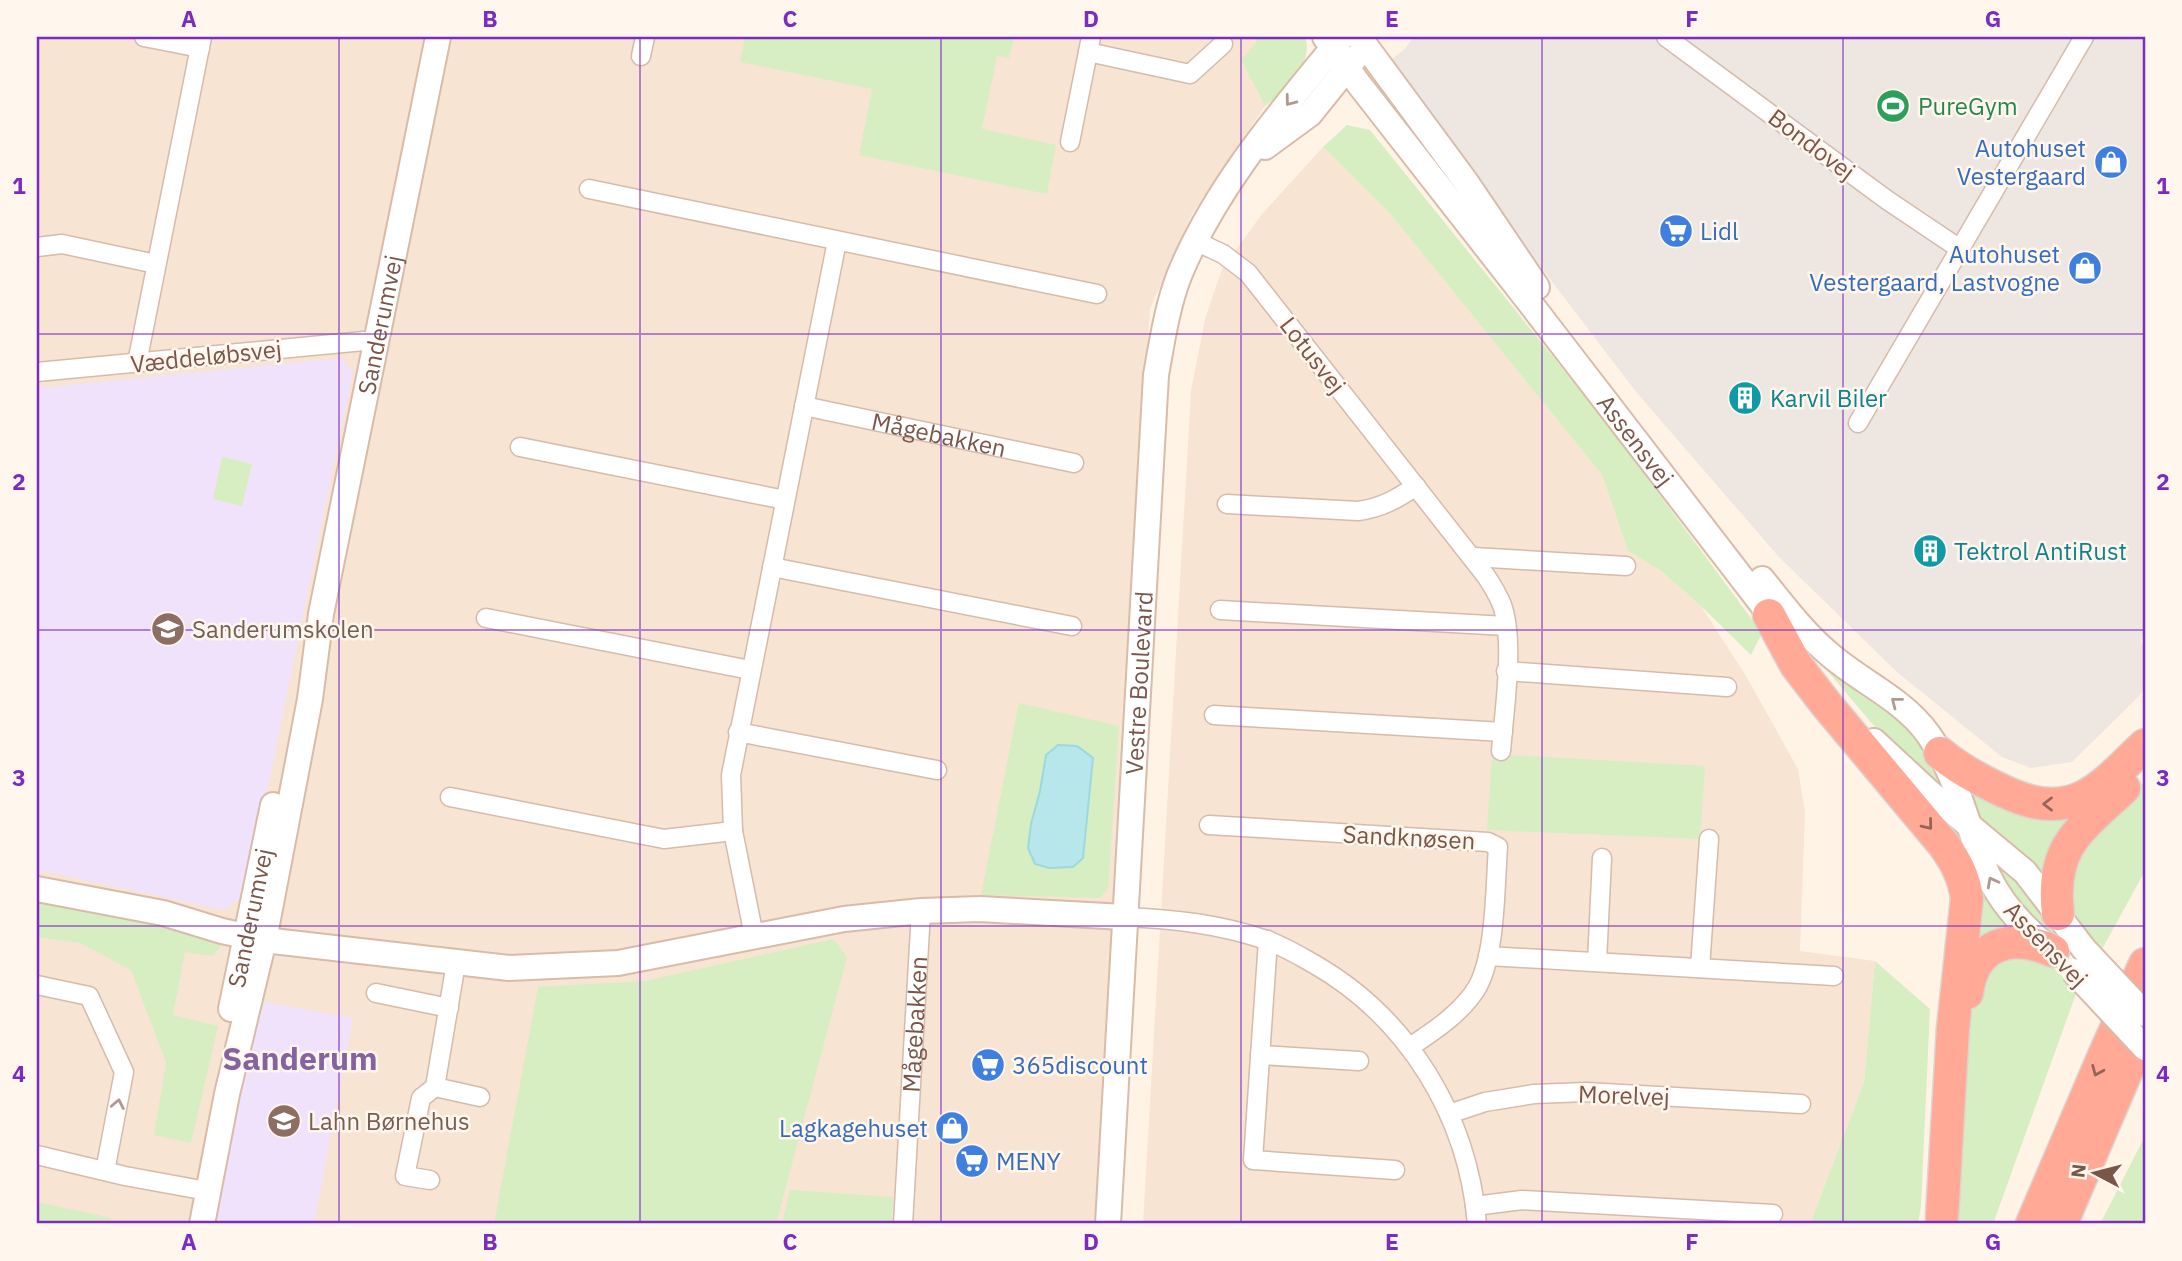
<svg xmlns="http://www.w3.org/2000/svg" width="2182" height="1261" font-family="'IBM Plex Sans',sans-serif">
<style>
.residential{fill:#f7e4d3}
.industrial{fill:#eee6e0}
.education{fill:#f0e2fb}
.green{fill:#d7eec2}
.water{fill:#b7e7eb;stroke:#9cd9de;stroke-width:2}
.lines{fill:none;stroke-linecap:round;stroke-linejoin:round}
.street-casing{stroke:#d5bbac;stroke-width:21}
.secondary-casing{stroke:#d8bba9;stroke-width:28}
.highway-casing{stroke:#ddd3cf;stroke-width:35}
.street{stroke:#fff;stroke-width:18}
.secondary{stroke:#fff;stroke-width:24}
.highway{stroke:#ffa996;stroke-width:32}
.secondary-bridge-casing{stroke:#d8bba9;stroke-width:28;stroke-linecap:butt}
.secondary-bridge{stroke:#fff;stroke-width:24}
.oneway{stroke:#b09991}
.oneway2{stroke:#956657}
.grid{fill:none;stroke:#7b2cbf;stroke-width:2;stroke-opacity:0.55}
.labels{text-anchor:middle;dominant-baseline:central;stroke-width:5;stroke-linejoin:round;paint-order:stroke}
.leisure-label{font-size:24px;fill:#27864d;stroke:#fff7ee;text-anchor:start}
.street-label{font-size:24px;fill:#7b5547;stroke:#fff7ee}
.shop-label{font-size:24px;fill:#366cbe;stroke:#fff7ee;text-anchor:end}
.culture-label{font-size:24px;fill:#0d838f;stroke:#fff7ee;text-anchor:start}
.education-label{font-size:24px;fill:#785e54;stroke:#fff7ee;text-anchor:start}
.district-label{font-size:32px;font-weight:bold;fill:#86629f;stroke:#fff7ee}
.neatline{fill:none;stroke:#7b2cbf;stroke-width:2.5}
.grid-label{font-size:23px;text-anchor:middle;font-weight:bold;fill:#7b2cbf}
</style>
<rect width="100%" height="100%" fill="#fff3e6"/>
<path class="residential" d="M37,37h1217l4,5 -17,18 24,46 -73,108 -42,95 -55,915h-1058z
M1323,147l69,69 210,259 26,76 33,20 40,35 45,70 52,93 7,43 -5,139 75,10 -11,121 -54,142h-667l48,-833 14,-72 17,-50 40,-55z"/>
<path class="industrial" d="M1413,37h517l19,2 1,-2h195v597l-4,7 4,8v36l-4,9 -69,68 -41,6 -29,-11 -105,-85 -118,-115 -142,-164 -132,-173 -113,-161 13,-10z"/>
<path class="education" d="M341,358l12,13 -107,523 -22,16 -187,-40v-482z
M259,1001l94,17 -39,206h-99z"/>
<path class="green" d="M745,37h269l-5,21 -12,-2 -15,73 74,16 -9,49 -188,-39 13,-66 -132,-27z
M1254,37h51c10,25 -21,56 -40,69l-24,-46 16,-18z
M1347,125l23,5 238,295 154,208 -11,22 -50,-49 -40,-35 -33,-20 -26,-76 -210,-259 -69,-69z
M222,457l30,7 -10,42 -29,-7z
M1820,662l82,61 27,35 14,29 -63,-54z
M1019,703l100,23 -11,162 -8,10 -119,-3z
M1492,754l213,12 -5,73 -213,-9z
M2145,781v90l-44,80 -24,-28 -6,-15 -1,-32 16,-38z
M1968,784l107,26 -32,66 -64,-58z
M1906,786l53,46 51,95 -30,24 -8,-42z
M1996,863l21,17 61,77 -3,2c-29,-27 -68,-57 -79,-96z
M37,902l178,36 6,8 -8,10 -28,-4 -12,63 45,11 -27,117 -37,-8 12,-73 -35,-92 -51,-27 -43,-6z
M834,939l13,18 -71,267h-282l44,-237 107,-6z
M2019,956l32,9 26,26 -84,233h-45l23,-210 12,-34 13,-17z
M1875,961l55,48 -9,197 -3,18h-108l54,-142z
M2145,1136v88h-45z
M790,1190l103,7 -2,27h-109z
M37,1202l75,16 -6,6h-69z"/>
<path class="water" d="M1058,745l19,1 16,12 -10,100 -10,9 -24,1 -14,-4 -7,-16 3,-24 9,-33 6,-36z"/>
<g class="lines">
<g class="street-casing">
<g id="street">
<path d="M144,37l56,11"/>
<path d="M1666,37l221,163 73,49"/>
<path d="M1088,52l102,22 33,-30"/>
<path d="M641,56l4,-19"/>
<path d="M1070,142l21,-105"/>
<path d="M589,189l508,105"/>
<path d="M1195,241l28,13 25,19 238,303c6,9 12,19 16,29 13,36 2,107 -1,146"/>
<path d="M37,247l25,-3 94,20"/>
<path d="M137,363l65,-326"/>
<path d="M37,372l327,-31 11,3"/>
<path id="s1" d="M804,406l270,57"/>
<path d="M1858,423l226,-386"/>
<path d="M520,447l265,53"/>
<path d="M1227,504l131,7c23,-3 39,-12 58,-25"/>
<path d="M1473,557l153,9"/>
<path d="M772,567l300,59"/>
<path d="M1220,610l286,16"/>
<path d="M486,618l264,52"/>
<path d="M1506,671l221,16"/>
<path d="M1214,715l289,17"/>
<path d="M738,732l199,38"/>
<path d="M450,797l214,42 69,-8"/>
<path d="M1209,825l279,17 10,5c-3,40 -2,104 -20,139 -15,26 -44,45 -68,61"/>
<path d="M1124,917c49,2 96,7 142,23 17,6 32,15 48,24 94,54 154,152 163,260"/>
<path d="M754,936l-21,-105 -2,-56 106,-534"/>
<path d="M1268,940l-15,220 142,10"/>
<path d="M1488,956l346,20"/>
<path d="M1597,962l5,-104"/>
<path d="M1700,968l9,-129"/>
<path d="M37,985l52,11 35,76 -19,99"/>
<path d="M376,993l73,15"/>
<path d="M1260,1055l99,6"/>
<path d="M435,1087l45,10"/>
<path d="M1449,1114l36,-12 49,-8 52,-2 215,12"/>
<path d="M37,1155l88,21 71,13"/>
<path d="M430,1180l-25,-4 16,-78 14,-11 21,-124"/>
<path d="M1475,1206l47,-6 251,14"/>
<path id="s2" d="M903,1224l18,-313"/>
</g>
</g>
<g class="secondary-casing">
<g id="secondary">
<path id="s3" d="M1325,37l33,46 172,220 251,326"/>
<path d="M1359,37l107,145 71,105"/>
<path d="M1265,147l45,-33 45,-56"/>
<path d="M1762,579c21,26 42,54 67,75 32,28 74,45 99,80 30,42 39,95 60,141 14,30 36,53 61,73"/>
<path d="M1874,741l55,51 96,80 59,77"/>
<path d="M37,889l126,24 59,18 42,9 245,28 109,-5 226,-44 77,-8 59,-2 144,8"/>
<path id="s4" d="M231,1009l42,-204"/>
<path id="s5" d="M202,1224l25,-130 37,-154 46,-241 11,-85 117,-577"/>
<path id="s6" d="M1108,1224l48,-849c6,-33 11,-68 23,-99 36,-89 103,-166 163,-239"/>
</g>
</g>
<g class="highway-casing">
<path id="highway" d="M1769,615l27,50 30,39 118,141c12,17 20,32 23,53l-14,130 -11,189
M1940,753c13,11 26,19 41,27 32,17 66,34 102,17 24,-12 43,-35 62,-52
M2058,914c-8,-67 21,-84 66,-126
M1967,993c6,-49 44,-61 86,-42
M2032,1224l74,-173 39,-87
M2061,1224l84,-196"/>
</g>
<use href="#street" class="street"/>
<use href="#secondary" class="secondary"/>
<use href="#highway" class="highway"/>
<g class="secondary-bridge-casing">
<path id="secondary-bridge" d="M2084,949l61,65
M2073,971l72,77"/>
</g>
<use href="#secondary-bridge" class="secondary-bridge"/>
</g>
<defs><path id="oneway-chevron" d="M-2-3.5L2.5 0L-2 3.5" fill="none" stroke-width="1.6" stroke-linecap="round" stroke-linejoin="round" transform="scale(1.75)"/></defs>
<g class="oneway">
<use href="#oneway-chevron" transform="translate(1290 101) rotate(127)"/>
<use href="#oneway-chevron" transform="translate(1896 702) rotate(-142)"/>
<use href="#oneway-chevron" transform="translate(1992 882) rotate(-118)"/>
<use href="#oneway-chevron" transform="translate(118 1104) rotate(-79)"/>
</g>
<g class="oneway2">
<use href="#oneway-chevron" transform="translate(2048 804) rotate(-180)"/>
<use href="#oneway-chevron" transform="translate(1928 825) rotate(51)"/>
<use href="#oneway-chevron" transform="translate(2097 1071) rotate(113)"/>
</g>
<path class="grid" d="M339,37v1187M640,37v1187M941,37v1187M1241,37v1187M1542,37v1187M1843,37v1187M37,334h2108M37,630h2108M37,926h2108"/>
<defs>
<g id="stadium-disc" transform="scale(1.75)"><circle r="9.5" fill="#2e9e5b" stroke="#fff7ee"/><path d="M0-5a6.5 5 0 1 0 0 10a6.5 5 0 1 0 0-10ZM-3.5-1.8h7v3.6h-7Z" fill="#fff"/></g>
<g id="shop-disc" transform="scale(1.75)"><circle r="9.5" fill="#3f7fe0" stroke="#fff7ee"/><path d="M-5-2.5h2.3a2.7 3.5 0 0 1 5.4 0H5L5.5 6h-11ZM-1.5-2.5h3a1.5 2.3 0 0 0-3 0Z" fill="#fff"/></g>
<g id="supermarket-disc" transform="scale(1.75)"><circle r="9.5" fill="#3f7fe0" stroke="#fff7ee"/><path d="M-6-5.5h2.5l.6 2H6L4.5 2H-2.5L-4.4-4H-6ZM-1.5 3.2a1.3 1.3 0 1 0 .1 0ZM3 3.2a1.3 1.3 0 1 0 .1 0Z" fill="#fff"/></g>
<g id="building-disc" transform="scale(1.75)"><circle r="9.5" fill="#0f9aa8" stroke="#fff7ee"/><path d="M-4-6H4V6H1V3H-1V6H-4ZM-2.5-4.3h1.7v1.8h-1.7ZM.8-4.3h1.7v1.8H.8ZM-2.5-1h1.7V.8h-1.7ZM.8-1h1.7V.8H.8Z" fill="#fff"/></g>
<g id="school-disc" transform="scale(1.75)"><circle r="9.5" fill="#8d6e63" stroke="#fff7ee"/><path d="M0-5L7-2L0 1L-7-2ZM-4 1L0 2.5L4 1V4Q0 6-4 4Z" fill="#fff"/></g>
</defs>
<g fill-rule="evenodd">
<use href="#stadium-disc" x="1893" y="106"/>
<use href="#shop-disc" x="2111" y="162"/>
<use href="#supermarket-disc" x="1676" y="231"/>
<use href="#shop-disc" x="2085" y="268"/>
<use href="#building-disc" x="1745" y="398"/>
<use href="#building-disc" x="1930" y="551"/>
<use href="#school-disc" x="168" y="629"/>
<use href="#supermarket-disc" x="988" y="1065"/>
<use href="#school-disc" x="284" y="1121"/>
<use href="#shop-disc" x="952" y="1128"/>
<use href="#supermarket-disc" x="972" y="1161"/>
</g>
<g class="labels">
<g class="leisure-label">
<text x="1918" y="106">PureGym</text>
</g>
<g class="street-label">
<text transform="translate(1812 144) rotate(37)">Bondovej</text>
<text stroke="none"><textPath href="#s5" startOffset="917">Sanderumvej</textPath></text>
<text transform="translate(1313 355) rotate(52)">Lotusvej</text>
<text transform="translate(206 356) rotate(-6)">Væddeløbsvej</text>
<text stroke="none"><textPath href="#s1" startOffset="138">Mågebakken</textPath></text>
<text stroke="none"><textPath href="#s3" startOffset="509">Assensvej</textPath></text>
<text stroke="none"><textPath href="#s6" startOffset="542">Vestre Boulevard</textPath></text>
<text transform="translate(1409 837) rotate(3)">Sandknøsen</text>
<text stroke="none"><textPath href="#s4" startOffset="93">Sanderumvej</textPath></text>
<text transform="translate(2046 944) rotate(46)">Assensvej</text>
<text stroke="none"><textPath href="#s2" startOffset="200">Mågebakken</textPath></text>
<text transform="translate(1624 1095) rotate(2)">Morelvej</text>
</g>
<g class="shop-label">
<text x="2086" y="148">Autohuset<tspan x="2086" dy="28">Vestergaard</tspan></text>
<text x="1700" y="231" text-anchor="start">Lidl</text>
<text x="2060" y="254">Autohuset<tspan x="2060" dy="28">Vestergaard, Lastvogne</tspan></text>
<text x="1012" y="1065" text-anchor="start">365discount</text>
<text x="928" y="1128">Lagkagehuset</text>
<text x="996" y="1161" text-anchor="start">MENY</text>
</g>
<g class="culture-label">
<text x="1770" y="398">Karvil Biler</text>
<text x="1954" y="551">Tektrol AntiRust</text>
</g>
<g class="education-label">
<text x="192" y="629">Sanderumskolen</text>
<text x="308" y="1121">Lahn Børnehus</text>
</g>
<g class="district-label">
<text x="300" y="1058">Sanderum</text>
</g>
</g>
<rect width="2182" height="1261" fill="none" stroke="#fff7ee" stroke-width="77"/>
<g transform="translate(2095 1173) rotate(277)" stroke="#fff7ee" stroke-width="5" paint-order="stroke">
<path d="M0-5L12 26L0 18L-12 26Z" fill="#7b5547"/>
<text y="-10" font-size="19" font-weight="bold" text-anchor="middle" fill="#7b5547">N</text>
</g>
<rect x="38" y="38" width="2106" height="1184" class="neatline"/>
<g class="grid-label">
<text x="189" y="27">A</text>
<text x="490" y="27">B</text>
<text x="790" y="27">C</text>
<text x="1091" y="27">D</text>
<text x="1392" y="27">E</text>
<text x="1692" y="27">F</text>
<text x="1993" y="27">G</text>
<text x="19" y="194">1</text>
<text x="2163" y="194">1</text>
<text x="19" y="490">2</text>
<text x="2163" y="490">2</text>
<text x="19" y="786">3</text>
<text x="2163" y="786">3</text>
<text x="19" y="1082">4</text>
<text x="2163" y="1082">4</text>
<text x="189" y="1250">A</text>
<text x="490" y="1250">B</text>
<text x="790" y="1250">C</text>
<text x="1091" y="1250">D</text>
<text x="1392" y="1250">E</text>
<text x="1692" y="1250">F</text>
<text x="1993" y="1250">G</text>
</g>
</svg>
